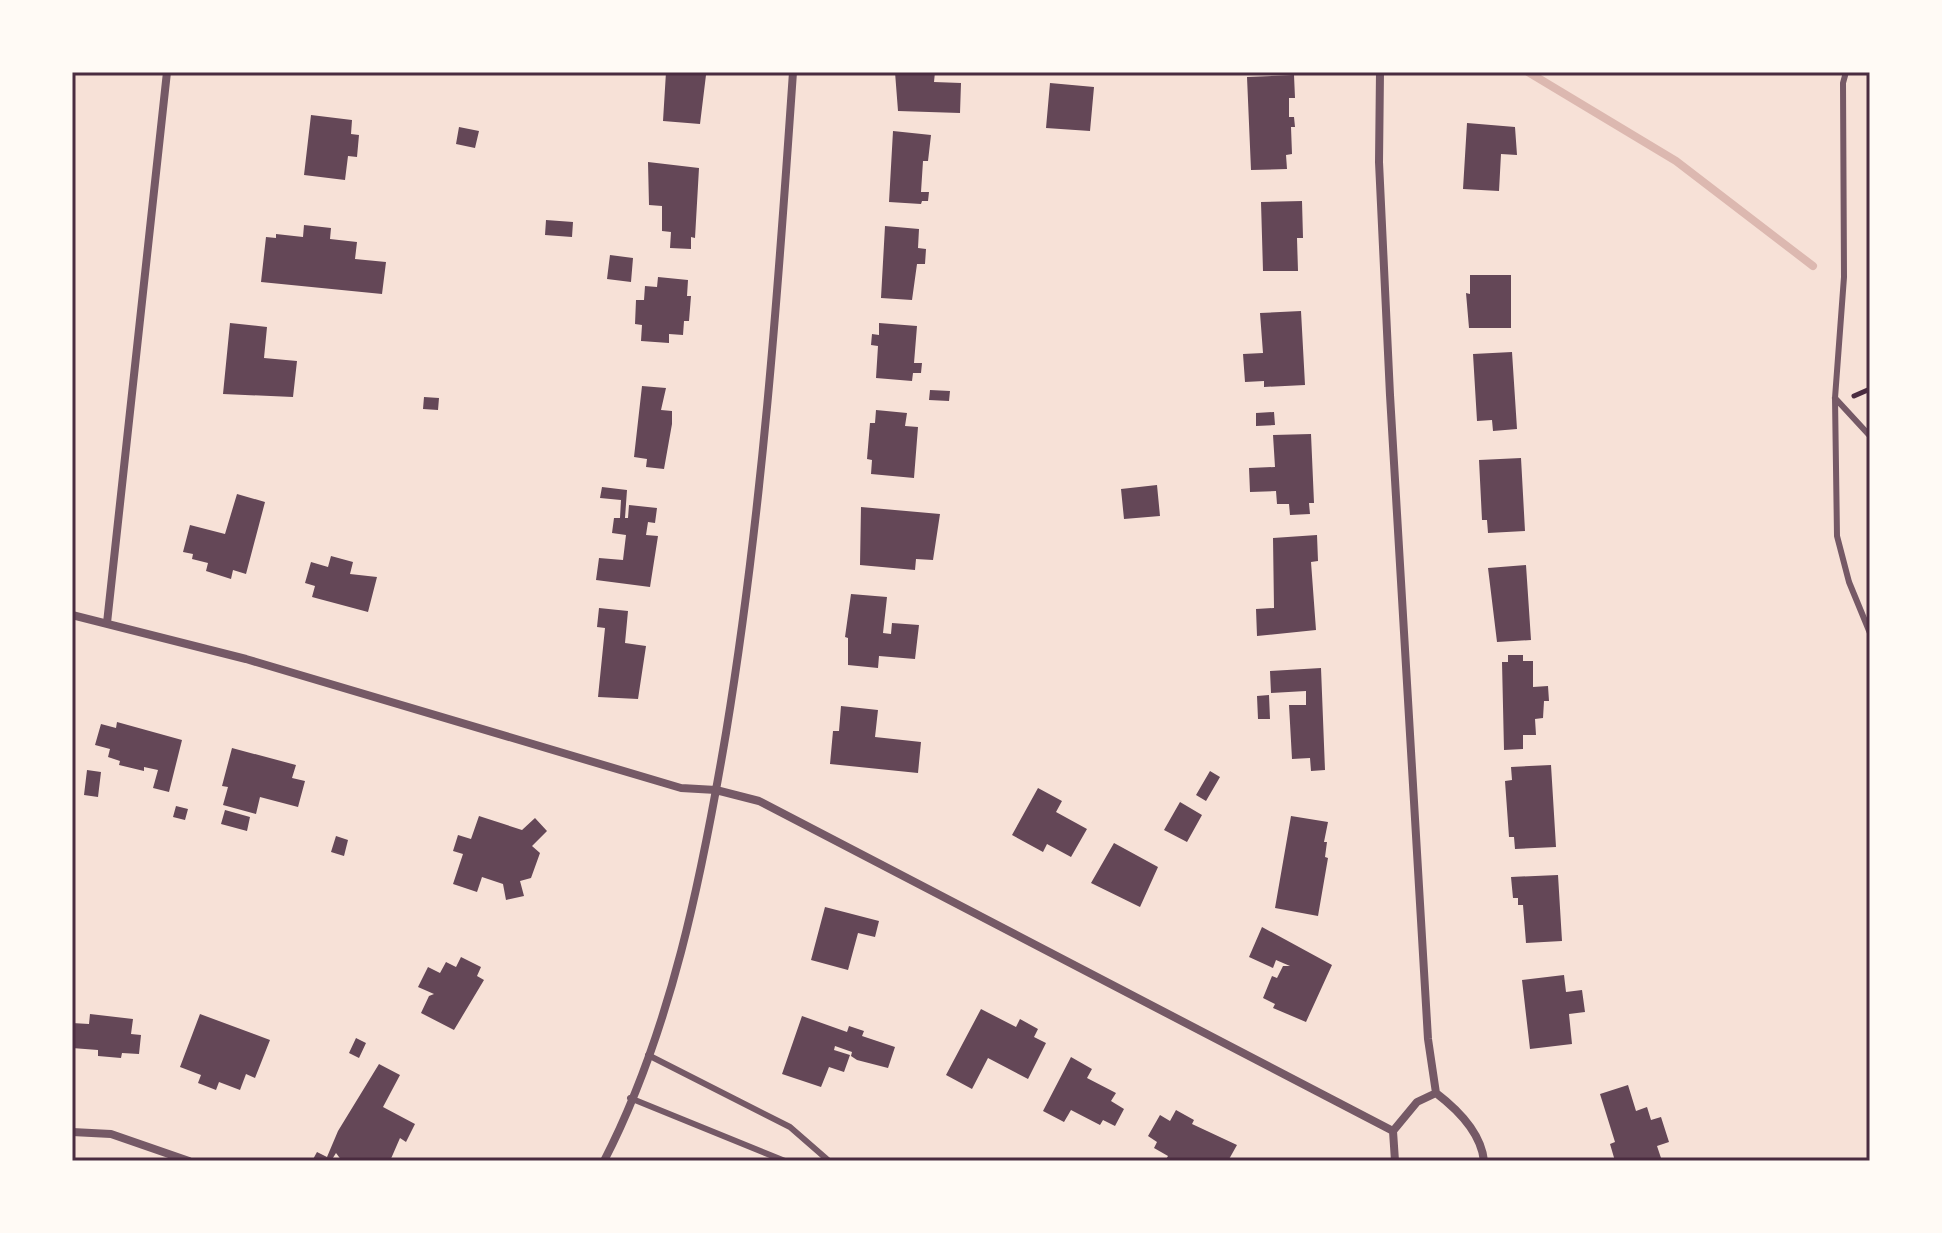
<svg xmlns="http://www.w3.org/2000/svg" width="1942" height="1233" font-family="'PT Sans',sans-serif">
<style>
.lines{fill:none;stroke-linecap:round;stroke-linejoin:round}
.stream{stroke:#dcb8b0;stroke-width:8}
.building{fill:#644757}
.path{stroke:#4a2c40;stroke-width:5}
.service{stroke:#755966;stroke-width:6}
.minor{stroke:#755966;stroke-width:8}
.neatline{fill:none;stroke:#4a2c40;stroke-width:3}
</style>
<rect width="100%" height="100%" fill="#f7e1d7"/>
<g class="lines">
<path class="stream" d="M1528,72l148,89 137,105"/>
</g>
<path class="building" d="M666,72l40,3 -6,49 -37,-3z
M895,72h40l-1,10 27,1 -1,30 -62,-2z
M1294,75l1,23h-6v19h5l1,10h-4l1,27 -6,1 1,14 -36,1 -4,-93z
M1050,83l44,4 -4,44 -44,-3z
M311,115l41,5 -1,14 8,1 -2,22 -9,-1 -3,24 -41,-5z
M1467,123l48,4 2,28 -16,-1 -2,37 -36,-2z
M459,127l20,4 -4,17 -19,-4z
M893,131l38,4 -3,26h-5l-2,31h8l-1,9h-6l-1,3 -32,-2z
M648,162l51,6 -4,70 -4,-1v12l-21,-1 1,-16 -9,-1v-25l-13,-1z
M1302,201l1,37h-6l1,33h-35l-2,-69z
M546,220l27,2 -1,15 -27,-2z
M304,225l27,3 -1,11 27,3 -2,17 31,3 -4,32 -121,-12 5,-45 10,1v-4l27,3z
M885,226l34,3 -1,19 8,1 -1,15h-8l-5,36 -31,-2z
M610,255l23,3 -2,24 -24,-3z
M1470,275h41v53h-42l-3,-35 4,1z
M658,277l30,3 -1,16h4l-2,25h-5l-1,14 -14,-1v9l-28,-2 1,-16 -7,-1 1,-24h8l1,-14 12,1z
M1301,311l4,74 -41,2v-6l-19,1 -2,-28 20,-1 -3,-40z
M230,323l37,4 -3,31 33,3 -4,36 -70,-3z
M879,323l38,3 -3,37h8l-1,10h-8l-1,8 -36,-3 2,-32 -7,-1 1,-11 7,1z
M1512,352l5,77 -24,2 -1,-11 -15,1 -4,-67z
M642,386l24,2 -5,22 11,1v13l-8,45 -18,-2 1,-8 -13,-2z
M930,390l20,1 -1,10 -20,-1z
M424,397l15,1 -1,12 -15,-1z
M876,410l31,3 -2,13 13,1 -4,51 -43,-4 1,-14 -5,-1 3,-36h5z
M1274,412l1,13 -19,1v-13z
M1311,434l3,69h-5l1,11 -20,1 -1,-11h-12l-1,-13 -26,1 -1,-24 26,-1 -2,-32z
M1521,458l4,73 -37,2 -1,-13h-5l-3,-60z
M1157,485l3,31 -36,3 -3,-30z
M602,487l25,3 -2,28h3l1,-13 28,3 -2,15 -7,-1 -2,13 12,1 -8,51 -54,-7 3,-22 24,2 3,-25 -14,-2 2,-15h6l1,-18 -21,-2z
M237,494l28,8 -19,72 -13,-4 -2,9 -25,-8 2,-8 -16,-4 1,-5 -10,-2 7,-27 35,9z
M861,507l79,7 -7,46 -17,-1 -1,11 -55,-5z
M1317,535l1,26 -7,1 5,68 -59,6 -1,-27 18,-1 -1,-70z
M331,556l22,6 -3,12 27,3 -9,35 -56,-15 3,-11 -10,-3 6,-21 17,5z
M1526,565l5,75 -34,2 -9,-74z
M851,594l36,3 -4,36 8,1 1,-11 27,2 -4,34 -36,-3 -1,12 -30,-3v-27l-3,-1z
M599,608l29,3 -3,32 21,3 -8,53 -40,-2 7,-69 -8,-1z
M1508,655h15v6h10v26l15,-1 1,15h-5l-1,17 -8,1 1,16h-13v14l-19,1 -2,-88h6z
M1321,668l4,102 -14,1 -1,-13 -18,1 -3,-54h17v-14l-35,2 -1,-22z
M1269,695l1,24h-12l-1,-23z
M841,706l37,4 -3,27 46,5 -3,31 -88,-9 3,-33h6z
M117,722l65,18 -13,52 -16,-4 5,-18 -14,-3v4l-25,-6 1,-4 -12,-4 2,-8 -15,-4 6,-21 15,4z
M232,748l64,17 -4,13 13,3 -7,26 -38,-10 -4,17 -33,-9 5,-18 -6,-1z
M1551,765l5,82 -41,2 -1,-12h-5l-4,-56 7,-1 -1,-13z
M87,770l14,2 -3,25 -14,-2z
M1210,771l10,6 -14,24 -10,-6z
M1038,788l24,13 -6,11 31,17 -16,28 -24,-13 -4,8 -31,-17z
M1180,802l22,13 -15,27 -23,-12z
M176,806l12,3 -3,11 -12,-3z
M225,810l25,7 -3,14 -26,-7z
M479,816l43,14 13,-12 12,13 -15,15 8,7 -9,25 -11,3 4,15 -18,4 -3,-16 -21,-7 -5,15 -24,-8 10,-30 -10,-3 5,-16 13,4z
M1291,816l37,6 -4,20h3l-2,15 3,1 -10,58 -43,-8z
M336,836l12,4 -4,16 -13,-4z
M1114,843l44,24 -18,40 -49,-24z
M1558,875l4,66 -36,2 -3,-38h-5v-7h-5l-2,-21z
M825,907l54,14 -4,16 -17,-4 -10,37 -37,-10z
M1262,927l70,38 -26,57 -33,-14 2,-4 -12,-6 9,-22 5,2 6,-12h7l-14,-6 -3,8 -24,-11z
M461,957l20,10 -4,9 7,4 -30,50 -33,-17 8,-17 5,-2 -16,-7 10,-20 12,6 6,-11 10,5z
M1564,975l2,17 16,-2 3,22 -16,2 3,30 -42,5 -8,-69z
M981,1009l35,18 4,-8 18,10 -4,8 12,6 -18,36 -40,-21 -16,31 -26,-14z
M90,1014l43,5 -2,15 10,1 -2,19 -17,-1 -1,5 -23,-2v-6l-26,-2v-25l17,1z
M200,1014l70,26 -15,38 -9,-4 -6,16 -21,-8 -3,8 -18,-7 3,-8 -21,-8z
M802,1016l45,16 2,-6 15,5 -2,5 33,11 -7,21 -31,-8 -6,-4 1,-4 -17,-6 -1,4 16,5 -6,17 -15,-5 -8,20 -39,-13z
M356,1038l10,5 -7,15 -10,-5z
M1071,1057l21,12 -5,9 29,15 -5,8 13,8 -9,17 -12,-6 -3,5 -29,-15 -7,12 -21,-11z
M379,1064l21,11 -17,32 32,17 -9,18 -6,-4 -10,23h-48l-6,-8 -5,8h-19l5,-9 10,5 11,-26z
M1628,1085l8,26 11,-4 4,13 10,-3 8,25 -12,4 5,15h-47l-5,-17 5,-2 -15,-48z
M1176,1110l18,10 -2,4 45,21 -9,16h-63l3,-5 -14,-8 3,-6 -9,-6 12,-21 10,6z"/>
<g class="lines">
<path class="path" d="M1854,396l16,-7"/>
<path class="service" d="M1846,72l-3,11 1,194 -9,121 2,138 12,46 21,51
M1835,398l35,38
M648,1055l142,72 39,34
M630,1098l155,63"/>
<path class="minor" d="M1380,72l-1,90 11,233 38,644 8,54 -19,9 -24,29
M72,615l174,44 435,129 35,2 43,11 634,330 2,30
M107,623l60,-551
M1436,1093c21,16 45,39 48,68
M72,1132l39,2 78,27
M604,1161c67,-130 98,-286 122,-428 36,-219 52,-440 67,-661"/>
</g>
<rect width="1942" height="1233" fill="none" stroke="#fffaf5" stroke-width="148"/>
<rect x="74" y="74" width="1794" height="1085" class="neatline"/>
</svg>
